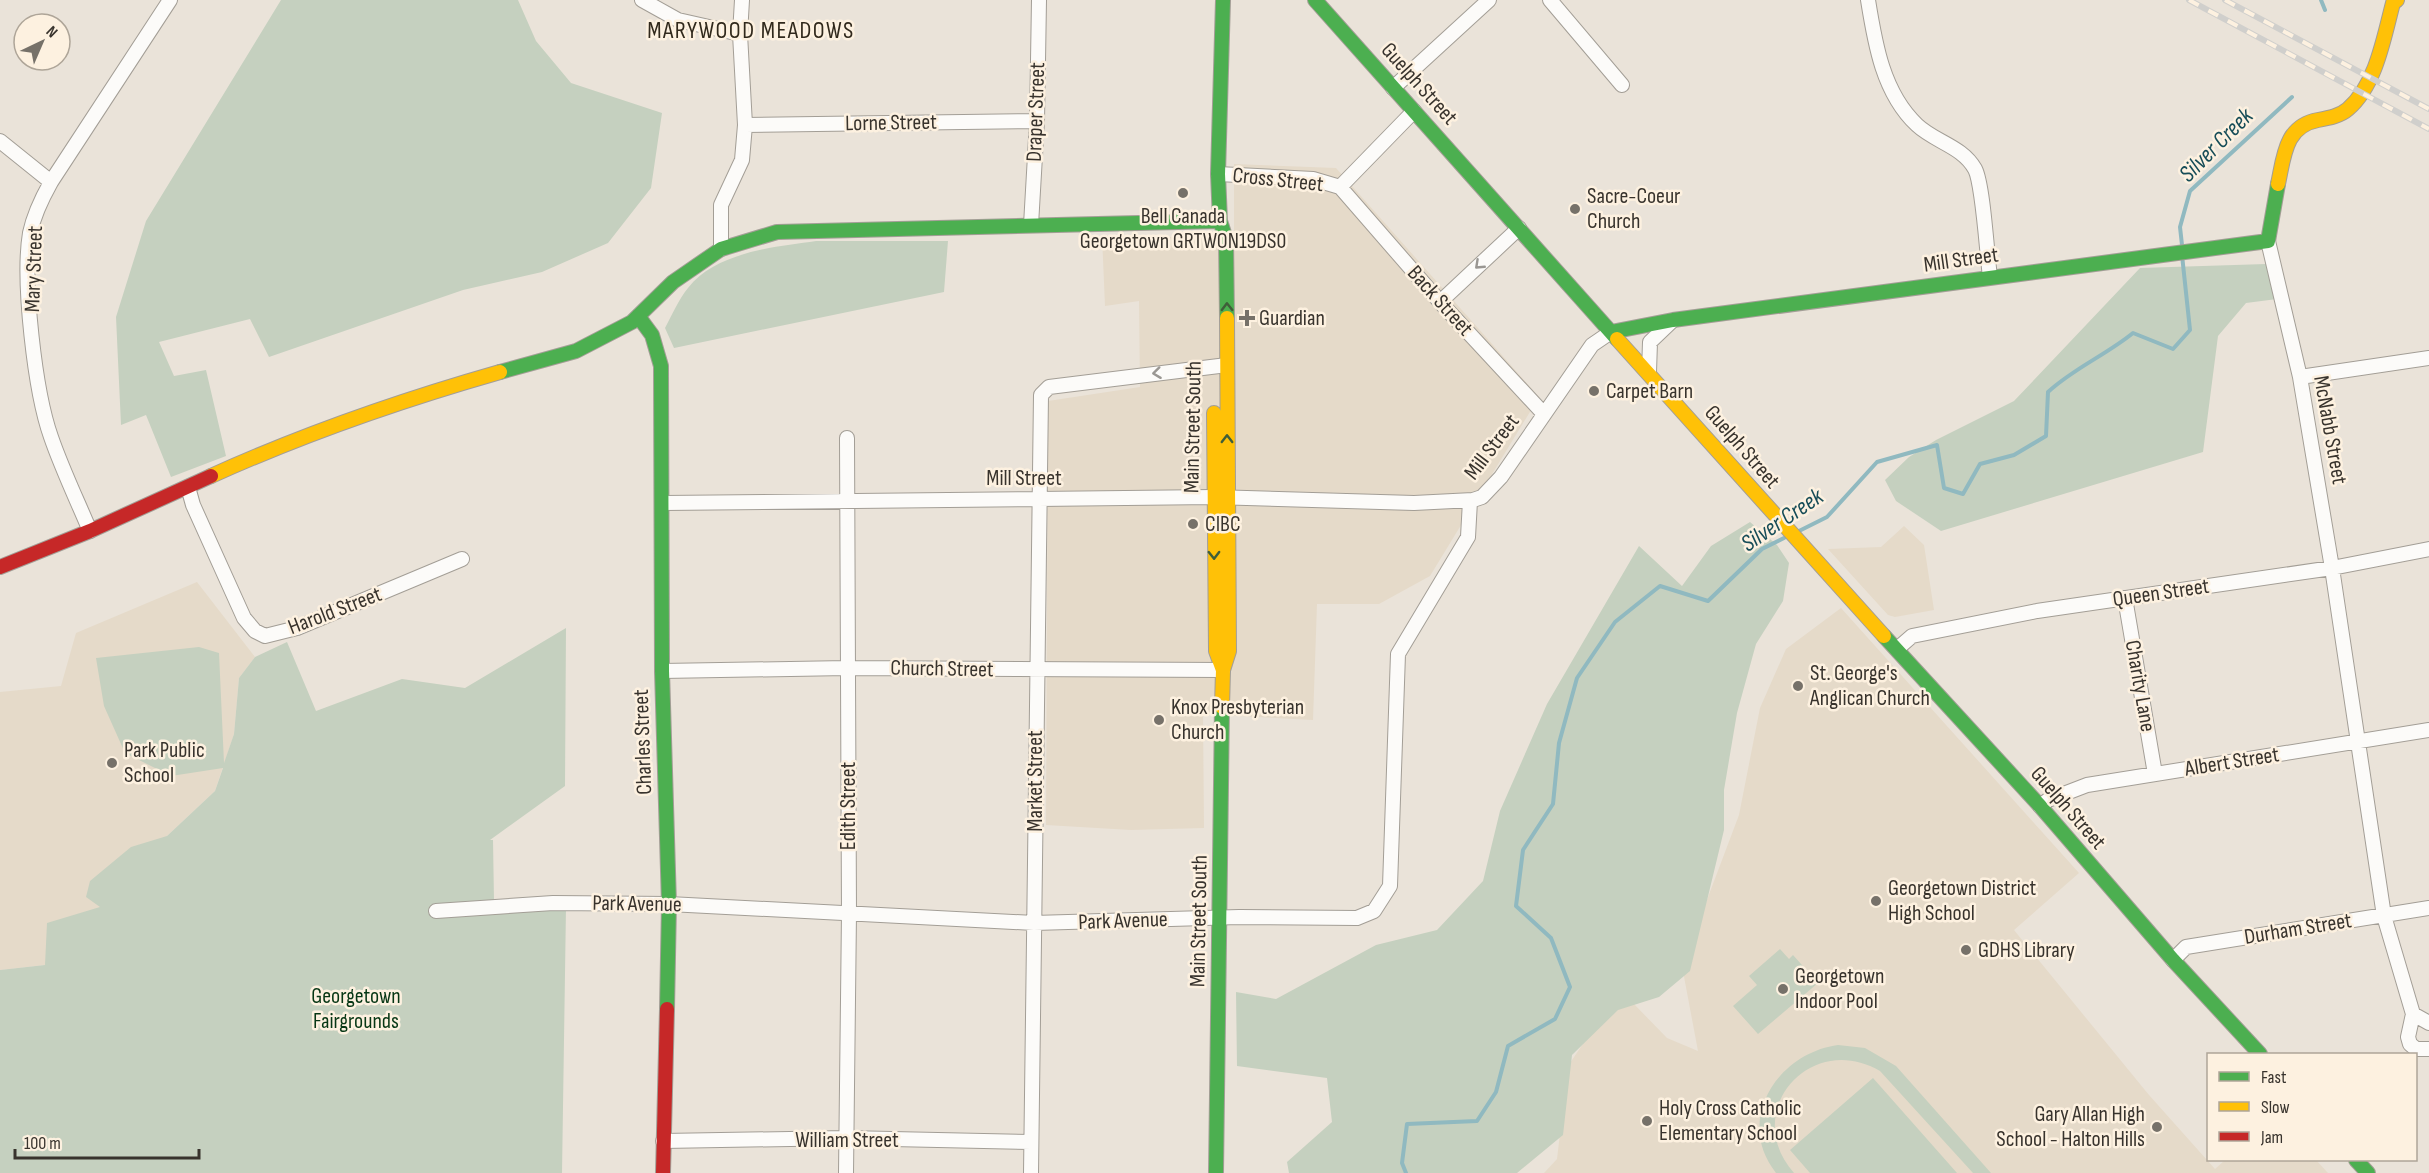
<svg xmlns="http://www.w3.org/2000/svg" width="2429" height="1173" font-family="'Sofia Sans Condensed',sans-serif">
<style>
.built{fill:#e5dac9}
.green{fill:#c5d0bf}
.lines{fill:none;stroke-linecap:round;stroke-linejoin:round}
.stream{stroke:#90b9c0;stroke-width:4}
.street-casing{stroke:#a39e96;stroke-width:16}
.fast-casing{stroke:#a39e96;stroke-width:16}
.slow-casing{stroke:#a39e96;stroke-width:16}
.jam-casing{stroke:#a39e96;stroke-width:16}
.street{stroke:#fcfbf9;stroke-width:14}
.fast{stroke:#4caf50;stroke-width:14}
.slow{stroke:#ffc107;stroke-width:14}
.jam{stroke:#c62828;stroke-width:14}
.rail-casing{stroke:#d0cfcc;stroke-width:6}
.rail{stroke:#fdf1e0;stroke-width:4;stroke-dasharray:11;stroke-linecap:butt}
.oneway{stroke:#9a9793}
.oneway2{stroke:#3f5e39}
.poi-dot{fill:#767169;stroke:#fdf1e0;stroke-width:2}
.labels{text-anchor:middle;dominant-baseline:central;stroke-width:5;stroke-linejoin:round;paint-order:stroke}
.street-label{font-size:22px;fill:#38332d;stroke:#fdf1e0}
.poi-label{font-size:22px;fill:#38332d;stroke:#fdf1e0;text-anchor:start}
.park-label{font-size:22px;fill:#073715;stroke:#fdf1e0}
.neighbourhood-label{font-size:24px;letter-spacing:1.5px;fill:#31291c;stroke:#fdf1e0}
.water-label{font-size:24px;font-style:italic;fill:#174d58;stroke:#fdf1e0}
</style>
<rect width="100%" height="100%" fill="#eae3d9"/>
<path class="built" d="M1234,164l102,4 203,229 -109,179 -51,28h-62l-4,116 -110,-6 1,114 -73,2 -85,-5 2,-424 92,-14 -1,-86 -34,5 -3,-71 132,4z
M1904,526l20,19 10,65 -39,7 -7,-2 -60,-66 53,-2z
M197,582l58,75 -16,21 -5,56 -19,57 -48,45 -36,62 -86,67 -45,5v-278l61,-6 15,-53z
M1841,608l238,265 -65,57 135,165 66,74 10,-9h91l12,13h-784l13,-14 11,-93 37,-55 28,-8 34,35 31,13 -16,-85 57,-151 21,-107 26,-59z"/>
<path class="green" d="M281,0h237l18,41 35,42 91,30 -11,75 -43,55 -66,29 -79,18 -194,67 -19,-38 -91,23 15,34 32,-6 20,86 -55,21 -25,-62 -25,10 -5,-108 30,-96z
M816,241h132l-4,51 -270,56 -9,-20c7,-13 14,-29 23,-40 28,-36 86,-41 128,-47z
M2266,264l6,12 5,23 -31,4 -28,33 -15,116 -262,79 -45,-30 -11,-21 24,-23 27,-17 78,-39 126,-133z
M1750,522l27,23 12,18 -6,38 -27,43 -19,69 -13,77v40l-34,141 -31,26 -41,13 -46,45 -9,80 -46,38h-228l-2,-11 45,-40 -5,-44 -90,-12 -1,-74 40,7 100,-54 61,-15 46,-49 17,-70 47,-107 92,-158 43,40 29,-40z
M566,628l-1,158 -75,54h3l1,61 72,6 -4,266h-562v-203l45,-5 2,-42 53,-16 -14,-10 4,-16 41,-34 36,-11 48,-45 8,-23 -52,8 -46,-23 -21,-47 -8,-48 103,-11 20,6 5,110 10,-29 5,-56 16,-21 32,-15 29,69 86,-32 63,9z
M1780,949l9,10 4,-4 25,28 -60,51 -25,-28 24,-21 -8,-9z
M1838,1045l27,3 31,18 95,107h-18l-93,-102c-70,-41 -140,41 -86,102h-18c-42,-53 2,-120 62,-128z
M1873,1078l84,95h-147l-20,-23z"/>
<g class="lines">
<path class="stream" d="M2321,0l4,10
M2182,245l-2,-18 10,-36 102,-94
M1799,531l28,-14 50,-55 60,-17 7,43 19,6 17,-30 34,-9 32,-19 2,-44c26,-24 58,-37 85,-59l40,16 17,-19 -8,-75
M1406,1173l-4,-10 5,-39 70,-3 19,-29 12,-46 47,-27 15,-32 -19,-49 -35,-32 7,-56 30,-46 6,-61 18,-65 38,-56 45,-36 48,15 54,-52 22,-11"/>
<g class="street-casing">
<path id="street" d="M642,0l36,20 62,14
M1550,0l72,85
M1868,0c7,44 15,93 49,125 18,17 45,21 58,44 8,15 12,86 15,108
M1393,88l96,-88
M745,125l292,-4
M0,141l51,41
M1218,174l95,5 27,8
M1340,187l100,115 103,111
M1340,187l74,-76
M1031,225l6,-104 2,-121
M2268,241l32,136 32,191 52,348 29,98 -5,23 2,7 6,5h13
M721,249v-44l21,-45 3,-35 -5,-91 2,-34
M1440,302l79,-74
M1649,372l1,-30 22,-21
M2300,377l129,-19
M188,487l5,18 51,113 11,13 10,5 32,-8 165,-69
M664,503l549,-6 201,6 59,-3 9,-3 19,-20 91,-132 19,-13
M90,531c-13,-31 -28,-62 -39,-94 -16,-45 -29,-157 -21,-204 4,-19 12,-35 21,-51l119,-182
M2125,598l30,176
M1897,649l15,-13 125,-25 295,-43 97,-19
M662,671l185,-3 376,2
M2040,806l8,-6 39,-15 342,-55
M436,911l117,-8 116,1 365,19 205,-6 118,1 17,-7 16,-25 8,-232 70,-117 2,-36
M2173,960l13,-13 243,-39
M2413,1014l16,9
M663,1141l183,-3 185,4
M846,1173l3,-260 -2,-475
M1031,1173l10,-778 8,-8 178,-22"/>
</g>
<g class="fast-casing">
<path id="fast" d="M1223,0l-5,174 2,47 6,18 1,79
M1315,0l302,339
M638,316l14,19 9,31 1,305 7,233 -2,105
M1611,332l62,-12 595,-79 10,-57
M500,372l76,-21 56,-29 41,-40 48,-33 56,-17 443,-11
M1884,636l156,170 133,154 87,94
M2356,1160l12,13
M1216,1173l6,-466"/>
</g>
<g class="slow-casing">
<path id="slow" d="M2278,184c6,-28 7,-58 40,-64 11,-2 22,-4 30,-11 28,-24 36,-72 45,-106l4,-3
M1617,339l267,297
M1214,413l2,238 7,19
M211,476c93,-42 191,-76 289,-104
M1222,707l1,-37 6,-19 -2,-333"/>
</g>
<g class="jam-casing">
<path id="jam" d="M0,567l90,-36 121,-55
M663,1173l4,-164"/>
</g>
<use href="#street" class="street"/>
<use href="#fast" class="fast"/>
<use href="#slow" class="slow"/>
<use href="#jam" class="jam"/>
<g class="rail-casing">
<path id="rail" d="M2189,0l240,129
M2225,0l204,109"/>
</g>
<use href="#rail" class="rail"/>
</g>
<defs><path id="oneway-chevron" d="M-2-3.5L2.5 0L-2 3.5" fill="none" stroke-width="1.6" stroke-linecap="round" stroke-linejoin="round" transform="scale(1.5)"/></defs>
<g class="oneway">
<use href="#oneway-chevron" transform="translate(1479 265) rotate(137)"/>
<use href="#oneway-chevron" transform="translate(1157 373) rotate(173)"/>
</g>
<g class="oneway2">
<use href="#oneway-chevron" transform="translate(1227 307) rotate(-91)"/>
<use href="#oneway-chevron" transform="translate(1227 439) rotate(-90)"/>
<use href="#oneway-chevron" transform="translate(1214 555) rotate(89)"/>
</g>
<g class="poi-dot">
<circle cx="1183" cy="193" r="6"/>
<circle cx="1575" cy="209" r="6"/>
<path d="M1244 309h6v6h6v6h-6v6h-6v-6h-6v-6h6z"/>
<circle cx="1594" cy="391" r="6"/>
<circle cx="1193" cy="524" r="6"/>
<circle cx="1798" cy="686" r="6"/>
<circle cx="1159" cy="720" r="6"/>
<circle cx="112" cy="763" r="6"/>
<circle cx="1876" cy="901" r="6"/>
<circle cx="1966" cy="950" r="6"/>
<circle cx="1783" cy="989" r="6"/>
<circle cx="1647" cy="1121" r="6"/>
<circle cx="2157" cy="1127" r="6"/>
</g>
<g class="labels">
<g class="street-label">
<text transform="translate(1419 84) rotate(48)">Guelph Street</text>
<text transform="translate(1036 112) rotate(-88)">Draper Street</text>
<text transform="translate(891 123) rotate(-1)">Lorne Street</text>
<text transform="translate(1278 180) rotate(6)">Cross Street</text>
<text transform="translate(1961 260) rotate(-8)">Mill Street</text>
<text transform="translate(34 269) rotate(-88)">Mary Street</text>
<text transform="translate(1440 301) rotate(48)">Back Street</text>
<text transform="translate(1193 427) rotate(-89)">Main Street South</text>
<text transform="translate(2330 430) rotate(80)">McNabb Street</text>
<text transform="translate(1492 447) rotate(-53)">Mill Street</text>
<text transform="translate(1742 447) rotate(49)">Guelph Street</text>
<text x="1024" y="478">Mill Street</text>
<text transform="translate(2161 593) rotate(-8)">Queen Street</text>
<text transform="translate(335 611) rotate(-21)">Harold Street</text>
<text transform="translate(942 669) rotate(1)">Church Street</text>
<text transform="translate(2140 686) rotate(80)">Charity Lane</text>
<text transform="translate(643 742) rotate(-92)">Charles Street</text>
<text transform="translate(2232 762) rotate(-9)">Albert Street</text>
<text transform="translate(1035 781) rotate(-90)">Market Street</text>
<text transform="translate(848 806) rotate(-90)">Edith Street</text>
<text transform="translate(2068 808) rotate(49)">Guelph Street</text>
<text transform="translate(637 904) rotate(1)">Park Avenue</text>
<text transform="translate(1123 921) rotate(-2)">Park Avenue</text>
<text transform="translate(1199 921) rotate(-89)">Main Street South</text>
<text transform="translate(2298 929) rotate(-9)">Durham Street</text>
<text x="847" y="1140">William Street</text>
</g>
<g class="poi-label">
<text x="1587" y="196">Sacre-Coeur<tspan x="1587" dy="25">Church</tspan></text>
<text x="1183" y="216" text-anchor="middle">Bell Canada<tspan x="1183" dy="25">Georgetown GRTWON19DS0</tspan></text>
<text x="1259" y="318">Guardian</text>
<text x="1606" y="391">Carpet Barn</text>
<text x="1205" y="524">CIBC</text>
<text x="1810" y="673">St. George's<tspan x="1810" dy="25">Anglican Church</tspan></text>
<text x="1171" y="707">Knox Presbyterian<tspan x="1171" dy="25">Church</tspan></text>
<text x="124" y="750">Park Public<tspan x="124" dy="25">School</tspan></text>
<text x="1888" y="888">Georgetown District<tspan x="1888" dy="25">High School</tspan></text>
<text x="1978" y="950">GDHS Library</text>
<text x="1795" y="976">Georgetown<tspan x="1795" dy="25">Indoor Pool</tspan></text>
<text x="1659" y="1108">Holy Cross Catholic<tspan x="1659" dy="25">Elementary School</tspan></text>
<text x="2145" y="1114" text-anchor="end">Gary Allan High<tspan x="2145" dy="25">School - Halton Hills</tspan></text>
</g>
<g class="park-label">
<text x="356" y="996">Georgetown<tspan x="356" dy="25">Fairgrounds</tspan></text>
</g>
<g class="neighbourhood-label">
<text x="751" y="30">MARYWOOD MEADOWS</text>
</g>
<g class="water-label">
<text transform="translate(2216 145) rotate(-45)">Silver Creek</text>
<text transform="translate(1782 520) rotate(-34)">Silver Creek</text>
</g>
</g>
<rect x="2207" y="1053" width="210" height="108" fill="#fdf1e0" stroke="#aea598" stroke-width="1.5"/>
<rect x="2219" y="1072" width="30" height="9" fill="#4caf50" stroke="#aea598" stroke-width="1.5"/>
<text x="2261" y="1083" font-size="18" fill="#38332d">Fast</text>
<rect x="2219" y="1102" width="30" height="9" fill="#ffc107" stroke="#aea598" stroke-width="1.5"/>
<text x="2261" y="1113" font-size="18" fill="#38332d">Slow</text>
<rect x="2219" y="1132" width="30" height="9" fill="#c62828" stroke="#aea598" stroke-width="1.5"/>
<text x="2261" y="1143" font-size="18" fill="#38332d">Jam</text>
<g transform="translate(42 42) rotate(44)"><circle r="28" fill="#fdf1e0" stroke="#aea598" stroke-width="1.5"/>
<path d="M0-4.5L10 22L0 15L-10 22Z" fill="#767169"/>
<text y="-9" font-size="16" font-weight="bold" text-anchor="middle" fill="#38332d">N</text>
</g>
<path d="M15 1149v9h184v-9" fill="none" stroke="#38332d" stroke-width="3"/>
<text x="24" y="1149" font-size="18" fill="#38332d" stroke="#fdf1e0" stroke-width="4.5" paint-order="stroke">100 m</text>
</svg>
